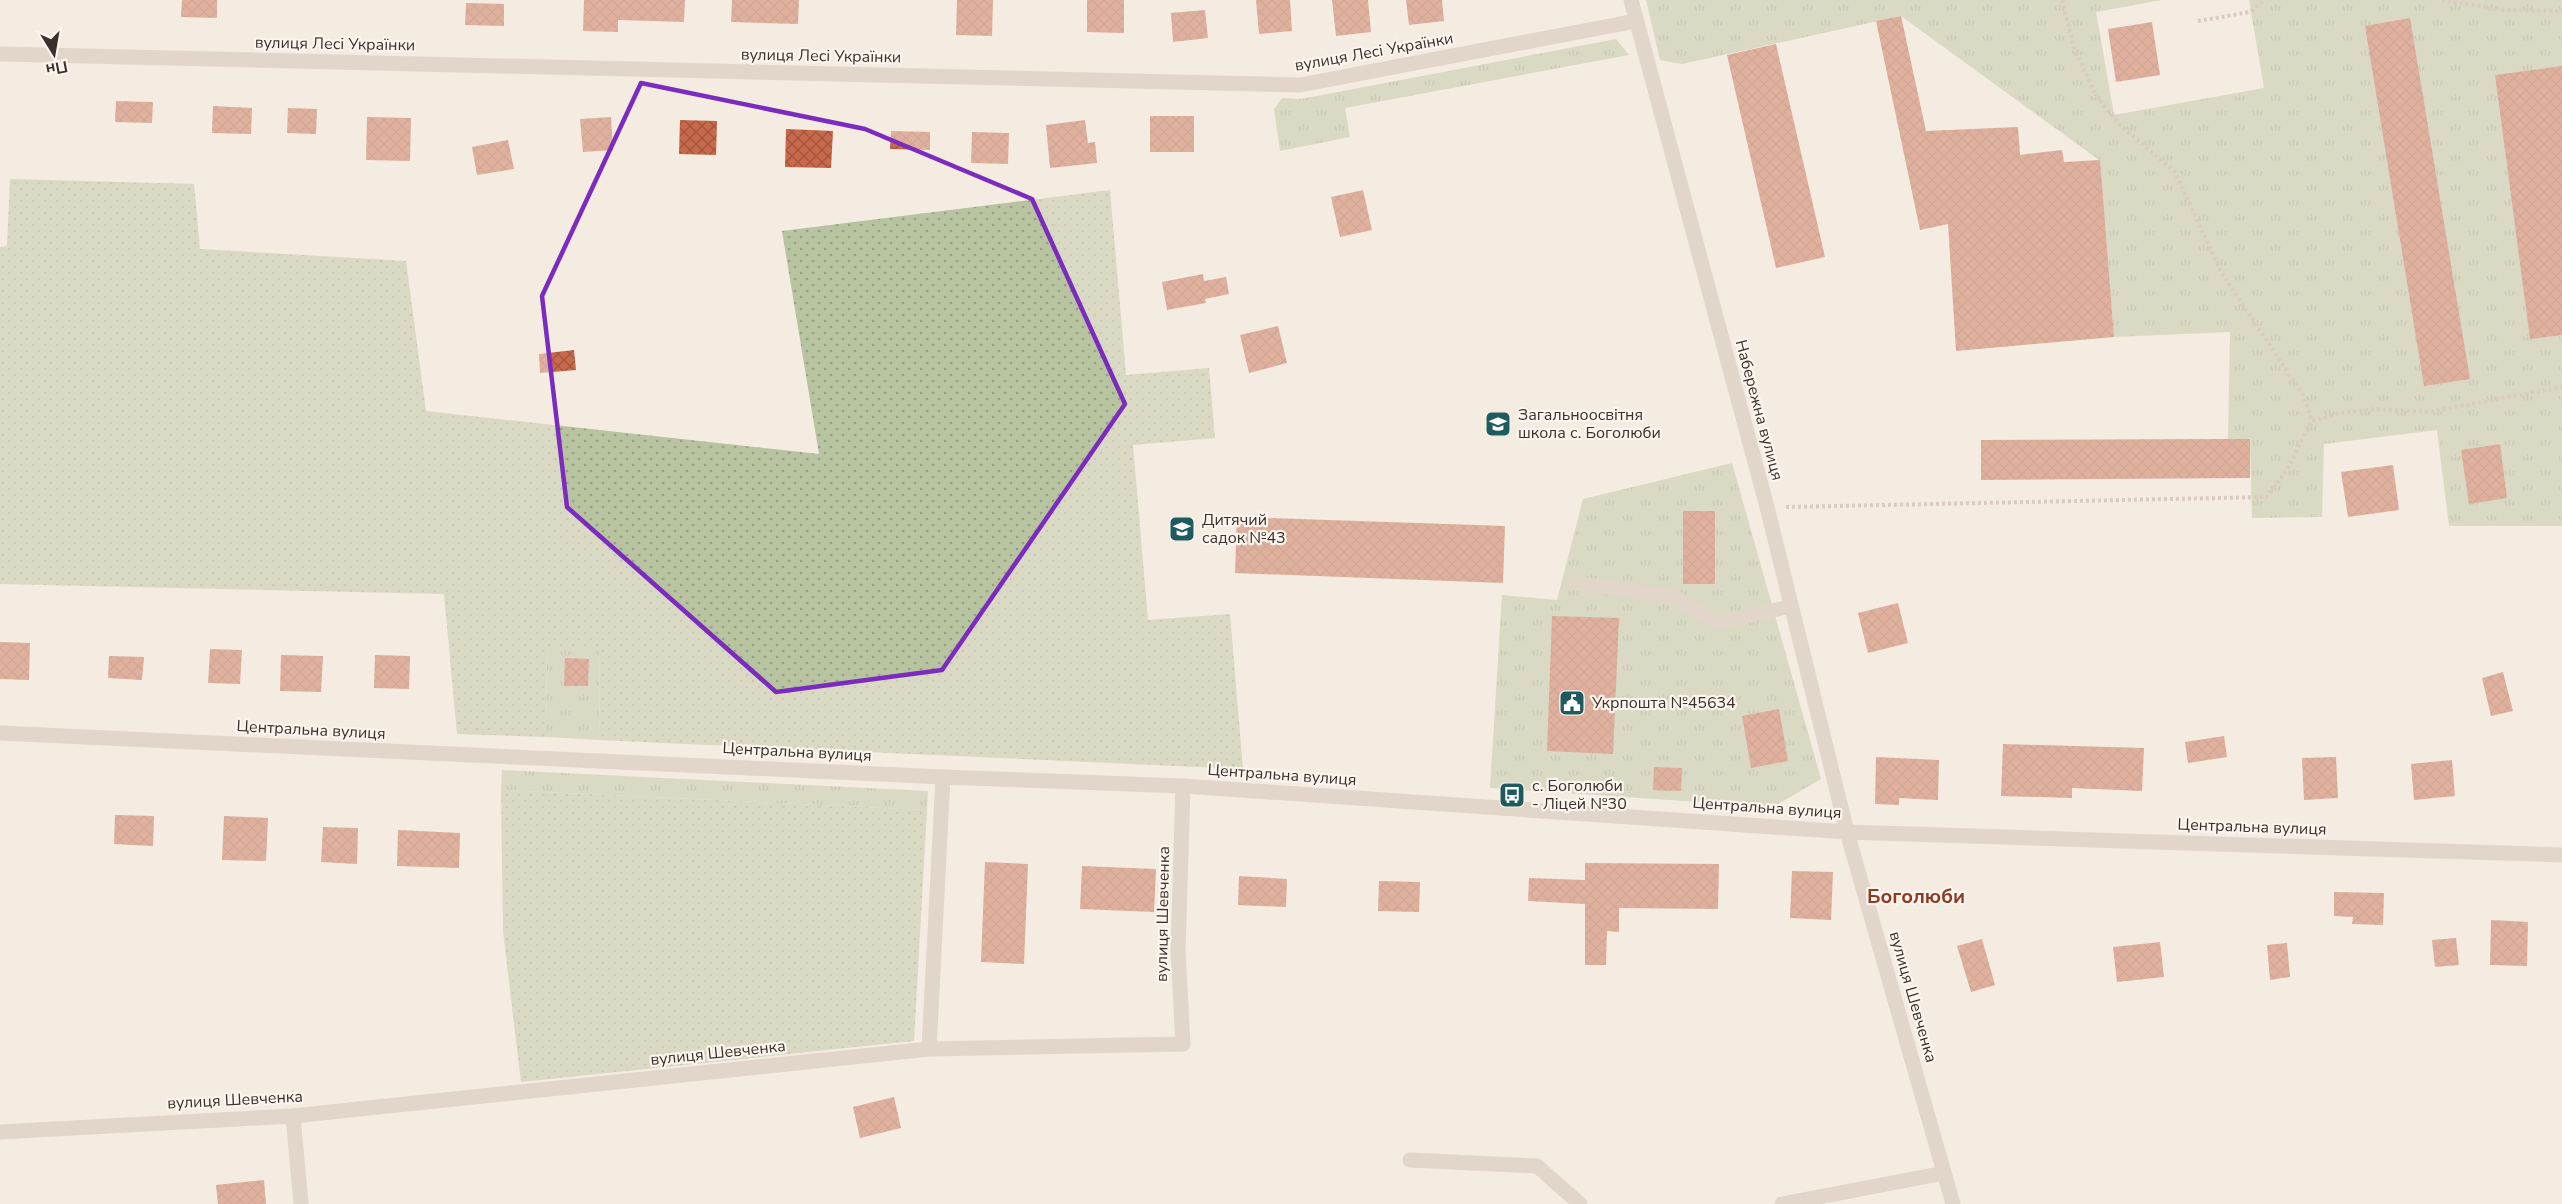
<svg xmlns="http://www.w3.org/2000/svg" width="2562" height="1204" font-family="'Nunito Sans',sans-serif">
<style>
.grass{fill:url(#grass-tufts)}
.park{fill:url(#park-dots)}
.building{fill:url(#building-cross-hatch)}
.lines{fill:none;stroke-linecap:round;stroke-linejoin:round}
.path{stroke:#b9a596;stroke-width:4;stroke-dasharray:3 3;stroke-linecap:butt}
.service{stroke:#cdbbac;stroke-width:14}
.minor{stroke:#cdbbac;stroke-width:15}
.tertiary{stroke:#cdbbac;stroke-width:15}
.marked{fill:none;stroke:#7b2cbf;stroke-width:4.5;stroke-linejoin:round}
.labels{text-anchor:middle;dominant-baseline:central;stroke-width:4.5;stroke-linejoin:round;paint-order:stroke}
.street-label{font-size:16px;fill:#3b302b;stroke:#fbf5ee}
.poi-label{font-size:16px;fill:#3b302b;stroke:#fbf5ee;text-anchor:start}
.quarter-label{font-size:20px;font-weight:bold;fill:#8c3b22;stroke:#fbf5ee}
</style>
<defs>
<pattern id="grass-tufts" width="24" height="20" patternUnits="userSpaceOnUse" patternTransform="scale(1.5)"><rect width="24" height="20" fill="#b8c4a0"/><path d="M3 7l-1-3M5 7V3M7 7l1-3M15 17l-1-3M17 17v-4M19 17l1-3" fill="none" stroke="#97a083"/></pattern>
<pattern id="park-dots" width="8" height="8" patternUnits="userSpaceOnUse" patternTransform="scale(1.5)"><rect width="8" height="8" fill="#b8c4a0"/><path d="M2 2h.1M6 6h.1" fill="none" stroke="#97a083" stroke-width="1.8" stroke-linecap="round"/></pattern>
<pattern id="building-cross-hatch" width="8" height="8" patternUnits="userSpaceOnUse" patternTransform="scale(1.5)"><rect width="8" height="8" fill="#c8694b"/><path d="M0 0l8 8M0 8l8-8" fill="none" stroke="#a4573f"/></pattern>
</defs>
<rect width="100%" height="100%" fill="#f4ebe1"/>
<path class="grass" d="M1646,0h516l-66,12 18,103 150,-27 -15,-88h313v526h-113l-12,-96 -113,14 -2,73 -70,1 -2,-78 -22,-1 2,-107 -116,5 -15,-177 -198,-144 -219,48 -22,-4z
M1616,39l13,16 -284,53 5,29 -70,14 -6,-42 8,-11 19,1z
M1732,463l89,316 -48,28 -283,-19 12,-193 55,5 26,-101z
M547,647l53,1 -1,92 -53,-3z
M502,770l426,21 -1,19 -426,-20z"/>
<path class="park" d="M10,179l184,5 6,65 206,12 20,150 393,43 -37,-223 328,-41 16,185 83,-7 6,70 -82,7 15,175 82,-6 13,155 -644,-29 1,-92h-53l-1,89 -89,-3 -13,-140 -444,-10v-337l7,-1z
M501,790l426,20 -13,231 -393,41 -18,-151z"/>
<path class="building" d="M182,0h35v18l-36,-1z
M584,0h101l-1,22 -66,-2v12l-35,-1z
M732,0h67l-1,24 -67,-2z
M957,0h36l-1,36 -36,-1z
M1087,0h37v33l-37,-1z
M1256,0h34l2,31 -33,3z
M1332,0h36l3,32 -35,4z
M1406,0h36l2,21 -35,4z
M466,3l38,1v22l-39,-1z
M1205,10l3,28 -35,4 -2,-29z
M1901,16l25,115 92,-4 2,28 42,-5 2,12 36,-2 14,177 -158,14 -8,-127 -28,6 -44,-209z
M2410,18l60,361 -46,7 -59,-360z
M2152,22l8,53 -44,7 -8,-53z
M1776,44l49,213 -49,11 -49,-213z
M2562,66v269l-32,4 -35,-264z
M116,101l37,1 -1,21 -37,-1z
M213,106l39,2 -1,26 -39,-1z
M288,108l29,1 -1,25 -29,-1z
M1150,116h44v36h-44z
M367,117l44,1 -1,43 -44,-1z
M611,117l2,33 -30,2 -3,-33z
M680,120l37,1 -1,34 -37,-1z
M1085,120l3,23 7,-1 2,21 -47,5 -4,-43z
M786,129l47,2 -2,37 -46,-1z
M891,131l39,1v18l-40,-1z
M972,132l37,1 -1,31 -37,-1z
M508,140l6,29 -37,6 -5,-28z
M1363,190l9,40 -32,7 -9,-40z
M1203,274l1,7 22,-4 3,17 -24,5 1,4 -39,7 -5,-28z
M1278,326l9,37 -38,10 -9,-38z
M574,350l2,20 -36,3 -1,-19z
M2228,439h22v39l-269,2v-40z
M2500,444l7,54 -38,6 -8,-54z
M2393,465l6,45 -51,7 -7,-45z
M1683,511h32v73h-32z
M1237,517l268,9 -2,57 -268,-10z
M1898,603l10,40 -40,10 -10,-40z
M1552,616l67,2 -6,136 -66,-3z
M0,642l30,1 -1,37 -29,-1z
M210,649l32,1 -2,34 -32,-1z
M281,655l42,1 -2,36 -41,-1z
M375,655l35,1 -1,33 -35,-1z
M109,656l35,1 -2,23 -34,-2z
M565,658l24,1 -1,27h-24z
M2503,672l10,39 -22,5 -9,-38z
M1779,709l9,52 -37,7 -9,-52z
M2224,736l3,21 -39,6 -3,-21z
M2003,744l141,4 -2,43 -70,-3v10l-71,-2z
M1876,757l63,3 -1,40 -39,-2v7l-24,-1z
M2336,757l2,41 -34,2 -2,-42z
M2452,760l3,36 -41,4 -3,-36z
M1654,767l28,1 -1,23 -28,-1z
M115,815l39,1 -1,30 -39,-2z
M224,816l44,2 -2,43 -44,-1z
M323,827l35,1 -1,36 -36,-2z
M398,830l62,3 -1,35 -62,-2z
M985,862l43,2 -4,100 -43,-2z
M1585,863l134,1 -1,45 -99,-1v24l-12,-1 -1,34h-21v-61l-57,-3 1,-23 56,2z
M1082,866l74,3 -2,43 -74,-3z
M1792,871l41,1 -2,48 -41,-2z
M1239,876l48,3 -1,28 -48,-2z
M1379,881l41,1 -1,30 -41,-1z
M2334,892l50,1 -1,32 -31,-1 1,-7 -19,-1z
M2491,920l37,2 -1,44 -37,-1z
M2456,938l3,27 -24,2 -3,-27z
M1982,939l13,46 -24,7 -14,-46z
M2160,942l4,35 -47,5 -4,-35z
M2287,943l3,34 -20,3 -3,-35z
M894,1097l7,31 -41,10 -7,-31z
M264,1180l2,24h-48l-2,-19z"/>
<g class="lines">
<path class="path" d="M2062,0l12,47 22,49 25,30 54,46 46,100 82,123 9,26
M2442,0l62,10 58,1
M2198,21l52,-9 14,-12
M1786,507l481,-10 19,-26 26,-50 28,-8 35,-4 54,3 133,-25"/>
<path class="service" d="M1574,583l101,14 43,26 74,-17"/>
<path class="minor" d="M1631,0l136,507 80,325 106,372
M0,54l1300,31 336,-64
M929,1049l14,-272
M293,1116l8,88
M0,1132l293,-16 636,-67 254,-5 -5,-93 5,-165
M1410,1160l127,6 43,38
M1782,1204l162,-31"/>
<path class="tertiary" d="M0,733l943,44 240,9 664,46 715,23"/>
</g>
<path d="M0 0H2562V1204H0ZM641,83l224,46 167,70 93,205 -183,266 -166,22 -209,-185 -25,-211z" fill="#f4ebe1" fill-opacity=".55" fill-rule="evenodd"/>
<path class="marked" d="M641,83l224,46 167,70 93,205 -183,266 -166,22 -209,-185 -25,-211z"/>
<defs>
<g id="school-square" transform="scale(1.35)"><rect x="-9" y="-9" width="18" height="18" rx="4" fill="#1f5a5e" stroke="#fbf5ee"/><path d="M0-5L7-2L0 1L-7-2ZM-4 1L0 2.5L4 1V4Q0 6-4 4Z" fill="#fff"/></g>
<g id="civic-square" transform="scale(1.35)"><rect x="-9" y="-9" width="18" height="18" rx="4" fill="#1f5a5e" stroke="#fbf5ee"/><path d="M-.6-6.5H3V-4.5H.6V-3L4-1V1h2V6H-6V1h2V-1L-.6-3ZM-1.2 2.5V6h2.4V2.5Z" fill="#fff"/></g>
<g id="bus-square" transform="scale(1.35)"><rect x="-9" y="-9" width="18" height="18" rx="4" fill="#1f5a5e" stroke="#fbf5ee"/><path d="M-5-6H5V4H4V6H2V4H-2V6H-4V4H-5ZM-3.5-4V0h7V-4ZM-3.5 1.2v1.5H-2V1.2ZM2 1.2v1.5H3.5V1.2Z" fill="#fff"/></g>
</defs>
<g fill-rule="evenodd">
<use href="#school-square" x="1498" y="424"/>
<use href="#school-square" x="1182" y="529"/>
<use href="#civic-square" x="1572" y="703"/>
<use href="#bus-square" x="1512" y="795"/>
</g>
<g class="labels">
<g class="street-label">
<text transform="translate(335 44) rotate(1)">вулиця Лесі Українки</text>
<text transform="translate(1374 52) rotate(-10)">вулиця Лесі Українки</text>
<text transform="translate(821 56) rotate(1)">вулиця Лесі Українки</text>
<text transform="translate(1759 410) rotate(75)">Набережна вулиця</text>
<text transform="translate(311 730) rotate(3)">Центральна вулиця</text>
<text transform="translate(797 752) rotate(3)">Центральна вулиця</text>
<text transform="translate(1282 775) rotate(4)">Центральна вулиця</text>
<text transform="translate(1767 808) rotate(4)">Центральна вулиця</text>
<text transform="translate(2252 827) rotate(2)">Центральна вулиця</text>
<text transform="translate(1163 914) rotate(-89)">вулиця Шевченка</text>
<text transform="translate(1913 997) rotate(74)">вулиця Шевченка</text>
<text transform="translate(718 1053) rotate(-6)">вулиця Шевченка</text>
<text transform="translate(235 1100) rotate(-3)">вулиця Шевченка</text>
</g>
<g class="poi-label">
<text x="1518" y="415">Загальноосвітня<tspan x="1518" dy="18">школа с. Боголюби</tspan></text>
<text x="1202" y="520">Дитячий<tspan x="1202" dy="18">садок №43</tspan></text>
<text x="1592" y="703">Укрпошта №45634</text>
<text x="1532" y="786">с. Боголюби<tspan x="1532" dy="18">- Ліцей №30</tspan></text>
</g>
<g class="quarter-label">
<text x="1916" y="896">Боголюби</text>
</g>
</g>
<g transform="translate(54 54) rotate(169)" stroke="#fbf5ee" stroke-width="4.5" paint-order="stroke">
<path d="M0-4.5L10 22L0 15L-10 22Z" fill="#3b302b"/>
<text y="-9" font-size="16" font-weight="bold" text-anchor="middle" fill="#3b302b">Пн</text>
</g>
</svg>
